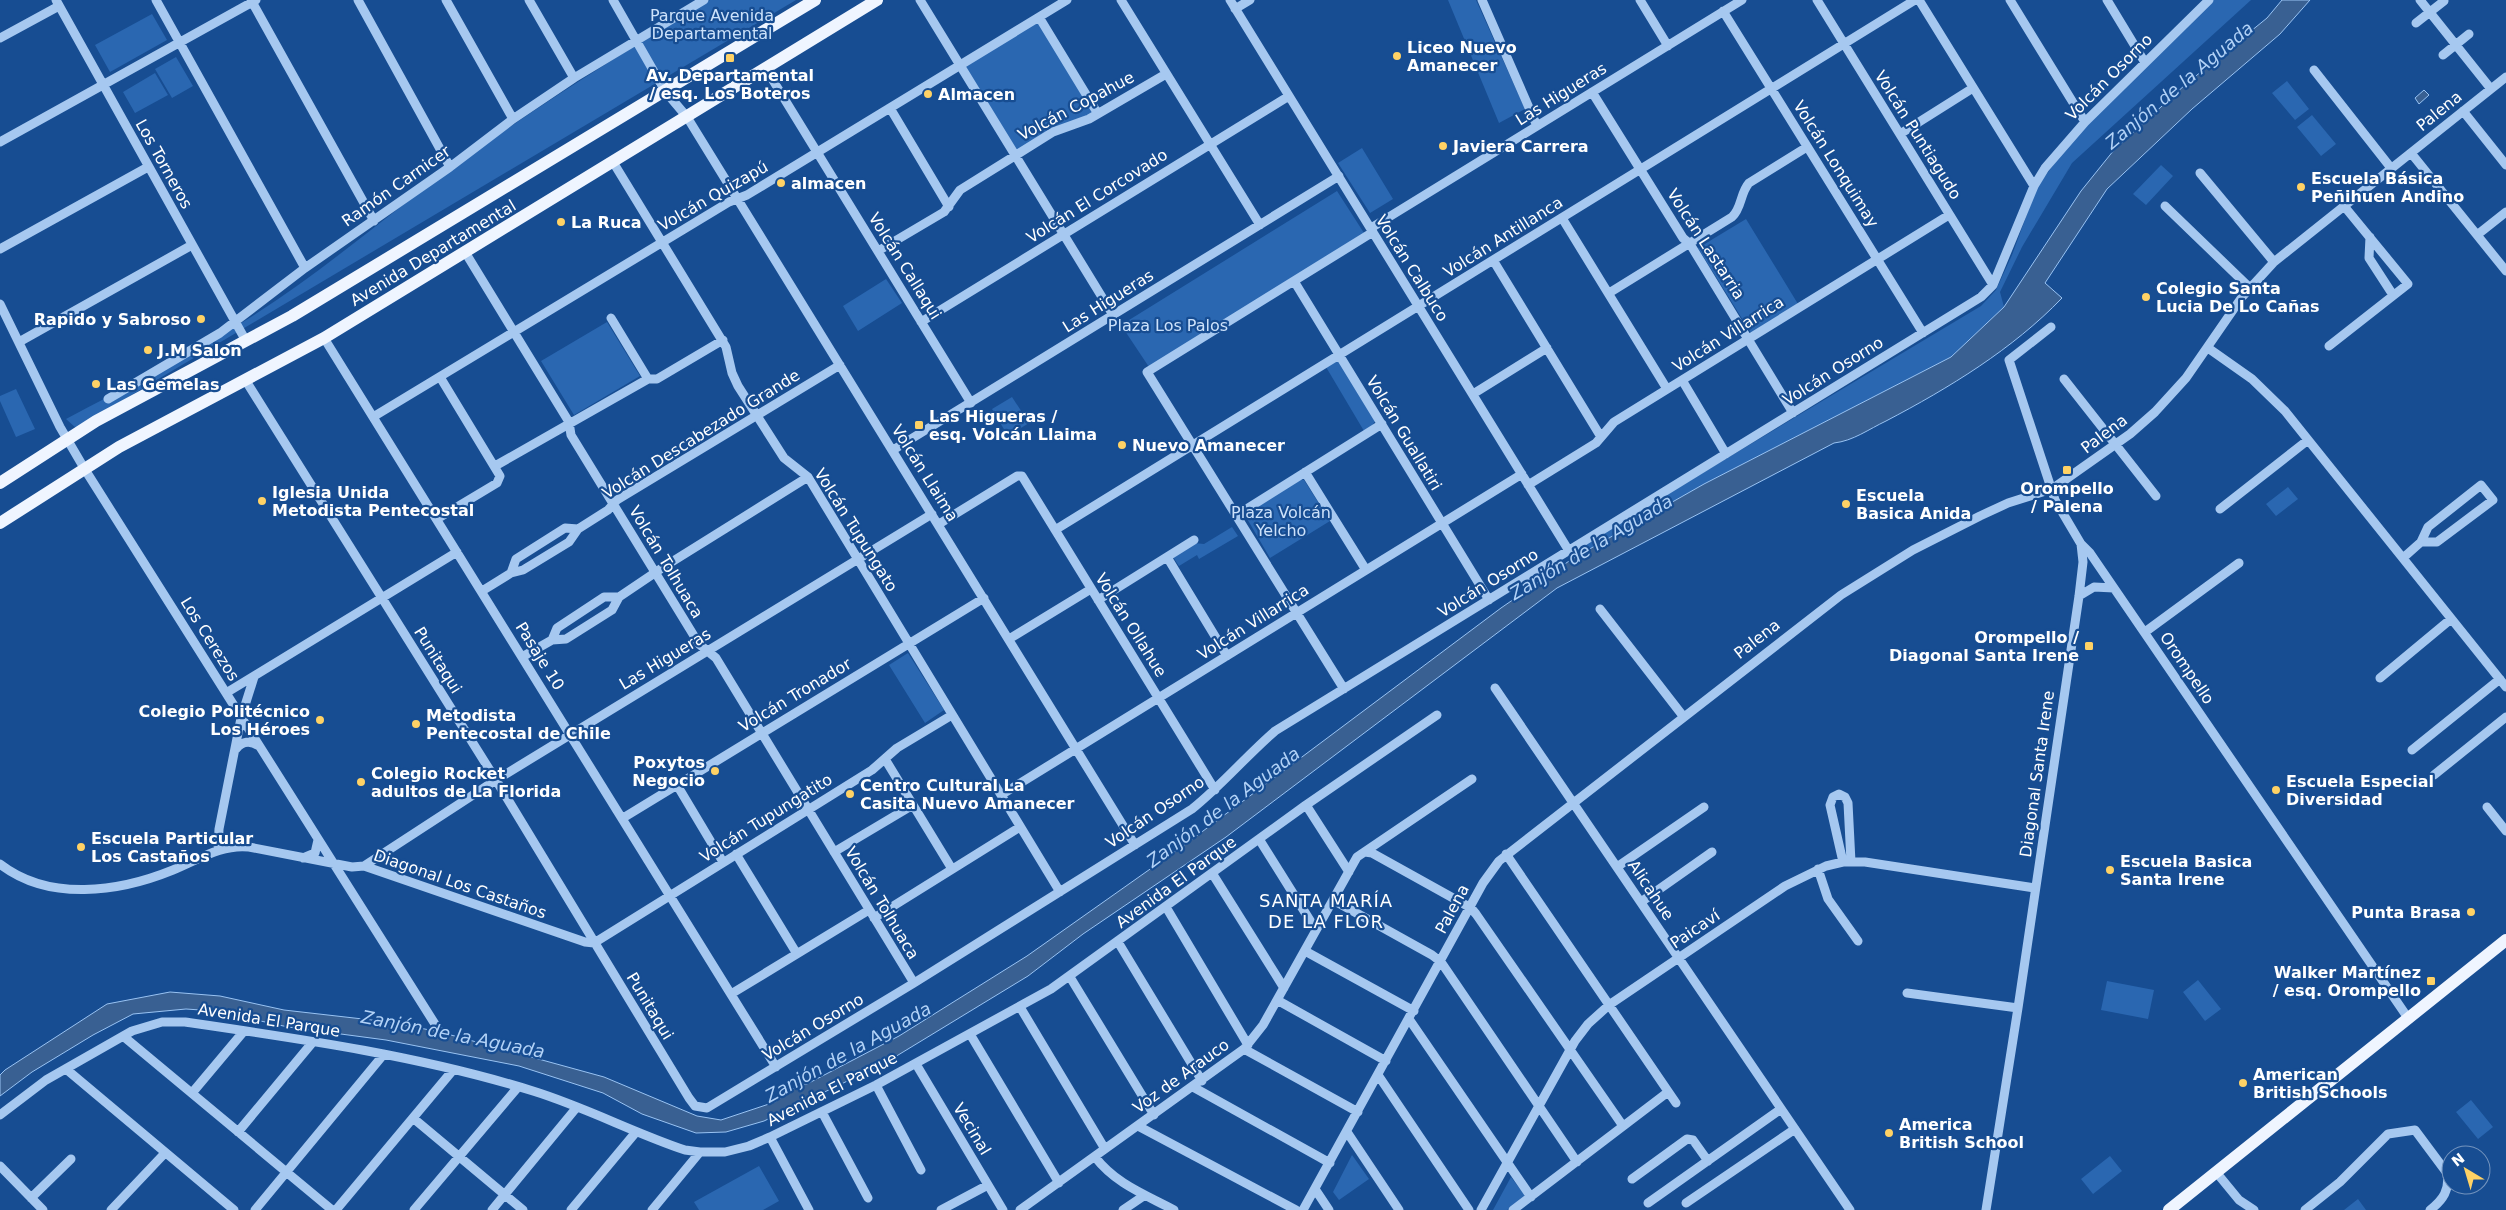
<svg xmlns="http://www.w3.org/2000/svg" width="2506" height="1210" font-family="'DejaVu Sans',sans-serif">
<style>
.green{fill:#2a67b1}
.water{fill:#396092;stroke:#99c3f3}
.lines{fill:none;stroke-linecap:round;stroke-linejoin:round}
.minor{stroke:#a6c8f0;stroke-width:9}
.major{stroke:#eff5ff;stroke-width:12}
.poi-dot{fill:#ffd265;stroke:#174d92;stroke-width:2}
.labels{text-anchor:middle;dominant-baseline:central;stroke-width:4.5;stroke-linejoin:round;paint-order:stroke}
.park-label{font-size:16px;fill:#cde2fb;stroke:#174d92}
.poi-label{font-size:16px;font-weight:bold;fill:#fff;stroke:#174d92;text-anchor:start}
.street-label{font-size:16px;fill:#fff;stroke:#174d92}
.water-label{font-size:18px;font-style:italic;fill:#b2d2f7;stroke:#174d92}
.neighbourhood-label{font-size:18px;letter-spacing:1px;fill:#fff;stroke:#174d92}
</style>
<rect width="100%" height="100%" fill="#174d92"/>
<path class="green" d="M710,0h86l-720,428 -10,-9c60,-32 122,-62 180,-99 74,-46 140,-104 211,-156 82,-59 167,-112 253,-164z
M1448,0h28l49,109 -26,14z
M2213,0h38l-179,163 -50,84 -22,45 4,15 -53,50 -247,127 -132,75 2,-4 -2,-4 409,-245 15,-16 16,-35 25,-68 37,-50 47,-51z
M152,14l15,26 -57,32 -15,-27z
M1037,21l57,92 -78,38 -52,-86z
M176,57l17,29 -21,12 -17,-29z
M155,73l13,22 -33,18 -12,-21z
M2287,81l22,28 -14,11 -23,-27z
M2312,115l24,29 -15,12 -24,-29z
M1362,148l31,51 -23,14 -32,-50z
M2161,165l12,11 -27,29 -13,-11z
M1337,191l27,42 -215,134 -28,-42z
M1746,219l52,85 -47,29 -53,-85z
M886,279l16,24 -44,28 -15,-25z
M607,322l33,54 -66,39 -33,-54z
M1337,361l3,1 35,59 -3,5 -8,5 -38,-64z
M16,389l19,40 -19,8 -16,-36v-5z
M1012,397l17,26 -21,13 -16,-27z
M1298,479l6,1 26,41 -60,37 -24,-41 2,-7z
M2288,487l10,12 -22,17 -10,-12z
M1232,527l6,9 -39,23 -2,-4 -18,11 -6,-9 21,-14 10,1z
M908,653l36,57 -19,13 -36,-58z
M2198,980l23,29 -16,12 -22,-29z
M2107,981l47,9 -6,29 -47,-9z
M2471,1100l22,27 -15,12 -22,-27z
M1352,1155l17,24 -30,21 -6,-8z
M2110,1156l12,15 -29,23 -12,-15z
M759,1166l20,35 -16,9h-64l-5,-8z
M1511,1177l15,20 -19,13h-14z
M2358,1199l8,11h-22z"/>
<path class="water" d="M2282,0h28l-30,34 -88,75 -85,80 -62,94 17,15c-49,51 -113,90 -176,123 -17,8 -33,20 -52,22l-277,145 -331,249 -143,97 -55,42 -143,87 -121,58 -38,11 -30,1 -54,-19 -39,-21 -84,-27 -133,-26 -98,-13 -73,-16 -29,-2 -53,5 -40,21 -61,37 -32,24v-21l5,-5 102,-66 63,-12 50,4 64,14 105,12 51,10 164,45 93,39 24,4 54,-18 25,-18h7l92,-48 128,-80 160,-113 314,-235 71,-49 132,-75 247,-127 53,-50 77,-116 33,-41 72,-66 81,-66z
M2424,90l5,5 -10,9 -4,-6z"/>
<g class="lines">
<path class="minor" d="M56,0l190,341
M156,0l149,268
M251,0l123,221
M358,0l92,167
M446,0l67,119
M529,0l45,78
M613,0l52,91 22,26 448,728
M920,0l193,315
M1121,0l139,225
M1230,0l339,551
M1482,0l55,126
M1640,0l28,46
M1817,0l176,285
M1919,0l115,186
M2010,0l75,122
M2107,0l37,61
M2420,0l71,89
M1235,9l15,-9
M1723,11l200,322
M1039,17l59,97
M2416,23l28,-22
M0,38l59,-32
M2443,55l26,-21
M766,69l205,334
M2314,70l77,98
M1592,92l91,146 7,6 103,169
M890,108l59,99
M2463,111l43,54
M1900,134l73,-46
M0,142l256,-142
M2411,153l95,118
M613,162l113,185 6,26 6,13 46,72 24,19 252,415
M2200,173l74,89
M2165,206l85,82
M1562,218l105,171
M1371,228l371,-228
M2477,235l29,-23
M2370,237l-1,21 24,37
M0,249l148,-82
M878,251l66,-39 16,-22 93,-58 36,-13 77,-45
M465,252l104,170 2,13 128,209 17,14 198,325
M1493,260l108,177
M1294,281l195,319
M1609,293l123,-76c10,-9 8,-24 17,-34l58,-36
M0,304l60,123 24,41 356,564
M611,318l37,61
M921,322l368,-226
M2051,327l-42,33 46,140 26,44 9,9 318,465
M324,338l452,729
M19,342l173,-97
M2329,346l79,-62 -64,-78
M2208,348l44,31 33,32 221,276
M2064,379l92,117
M1682,380l44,74
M246,381l250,399 193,318 6,8 12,2 207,-125 278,-174c30,-24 54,-53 83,-78l706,-434 12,-12 41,-99 11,-18 40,-46 124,-122
M1473,394l74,-46
M108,399l112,-66 85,-65 145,-101 63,-48 61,-41 130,-78
M373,417l356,-215 18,-7 320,-195
M893,450l446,-274
M495,466l153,-87h9l66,-39
M1305,472l61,98
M1528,485l68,-42 18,-21 335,-207
M2220,509l88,-69
M1237,515l145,-91
M437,519l60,-36 3,-7 -60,-99
M939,524l78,-48h5l193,314
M1055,530l860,-530
M1167,557l60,99
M2403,558l18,-16 7,-15 53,-42 12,15 -56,42h-16
M511,573l12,-3 46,-28 9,-13
M482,591l29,-18 5,-14 49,-31 13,1 30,-19 9,-10 223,-135
M2079,596l15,-9 20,1
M1098,600l96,-60
M1600,609l83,107
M2145,632l94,-69
M1009,639l82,-50
M552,640l14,-1 46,-29 7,-13 43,-29 146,-91
M522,657l30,-17 5,-12 47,-31h15
M2380,678l71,-59
M1495,688l355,522
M1344,689l-197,-317 226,-140
M226,693l231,-141
M236,749c6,-8 14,-9 23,-3
M2412,750l88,-71
M885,759l67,110
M2434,775l72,-58
M677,785l46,77
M1001,795l521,-321
M1306,805l43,67
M2487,807l19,24
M623,818l361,-220
M1259,839l57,91
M218,850l1,-21 22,-111 13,-41
M834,852l79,-47
M1365,852l7,1 99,55 5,6 147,212
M736,854l61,100
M1506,854l170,249
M303,858l12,-5 3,-13
M1843,862l-13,-57 3,-8 6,-3 6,3 3,6 3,59
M0,864c49,38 119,28 173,6 25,-10 48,-26 76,-23l103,20 12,-1 221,76 9,1 278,-173 25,-22 55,-33
M364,866l132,-86 436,-266
M1617,867l87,-60
M1818,869l10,30 30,42
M1212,873l72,115
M1333,900l99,55 9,7 136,200
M1641,902l71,-50
M1166,907l82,138
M874,918l146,-91
M1118,942l84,139
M1305,951l109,60
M1070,977l84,138
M1907,993l111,15
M731,994l138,-84
M1277,1000l109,61
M1020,1007l85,142
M1409,1019l122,178
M970,1034l89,149
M123,1036l209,174
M1244,1049l114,63
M916,1064l87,146
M66,1069l168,141
M1378,1075l91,135
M876,1085l45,85
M1193,1087l137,76
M192,1093l52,-62
M822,1112l46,86
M0,1115l46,-35 86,-49 30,-9h23c117,17 236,34 348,69 52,16 101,42 152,59l15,2h25l24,-6 21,-9 106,-52 175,-96 255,-184 131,-90
M413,1118l110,92
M1138,1126l158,84
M238,1132l74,-89
M1347,1132l52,78
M770,1137l39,73
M1095,1157c21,27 49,37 79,53
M0,1166l43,44
M2216,1172l23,28 15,10
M1632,1179l55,-40 6,1 15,21
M1315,1189l14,21
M31,1198l40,-39
M1648,1203l133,-94
M1686,1203l109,-74
M111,1210l54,-57
M255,1210l129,-156
M336,1210l117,-140
M414,1210l104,-123
M492,1210l85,-103
M571,1210l65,-78
M652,1210l48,-58
M941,1210l47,-25
M1020,1210l224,-161 19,-24 94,-168 115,-78
M1123,1210l22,-15
M1303,1210l180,-327 16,-22 342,-266 72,-45 67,-34 28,-13 44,-14 78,-55 25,-22 31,-34 56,-81 32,-35 232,-185
M1481,1210l94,-169 13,-17 21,-19 176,-119 41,-20 17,-4h22l170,26
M1513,1210l155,-118
M1986,1210l32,-202 61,-412 4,-34 -2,-18
M2305,1210l35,-28 48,-48 27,-4 32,43c3,17 -4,27 -17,37"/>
<path class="major" d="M0,483l96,-62 196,-105 523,-316
M0,523l119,-76 205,-109 553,-338
M2169,1210l337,-270"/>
</g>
<g class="poi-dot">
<circle cx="1397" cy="56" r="5"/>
<rect x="725" y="53" width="10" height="10" rx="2.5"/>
<circle cx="928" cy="94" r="5"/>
<circle cx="1443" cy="146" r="5"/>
<circle cx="781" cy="183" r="5"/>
<circle cx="2301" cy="187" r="5"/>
<circle cx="561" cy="222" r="5"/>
<circle cx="2146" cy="297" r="5"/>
<circle cx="201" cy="319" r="5"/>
<circle cx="148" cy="350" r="5"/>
<circle cx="96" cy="384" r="5"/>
<rect x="914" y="420" width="10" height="10" rx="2.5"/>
<circle cx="1122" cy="445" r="5"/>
<rect x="2062" y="465" width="10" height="10" rx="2.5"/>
<circle cx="262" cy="501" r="5"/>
<circle cx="1846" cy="504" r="5"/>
<rect x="2084" y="641" width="10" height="10" rx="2.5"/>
<circle cx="320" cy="720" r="5"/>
<circle cx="416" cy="724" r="5"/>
<circle cx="715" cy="771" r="5"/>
<circle cx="361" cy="782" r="5"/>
<circle cx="2276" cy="790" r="5"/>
<circle cx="850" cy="794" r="5"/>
<circle cx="81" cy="847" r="5"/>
<circle cx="2110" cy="870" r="5"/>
<circle cx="2471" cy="912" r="5"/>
<rect x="2426" y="976" width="10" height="10" rx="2.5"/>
<circle cx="2243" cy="1083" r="5"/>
<circle cx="1889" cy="1133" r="5"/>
</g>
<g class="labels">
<g class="park-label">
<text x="712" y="15">Parque Avenida<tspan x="712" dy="18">Departamental</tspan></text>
<text x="1168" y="325">Plaza Los Palos</text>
<text x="1281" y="512">Plaza Volcán<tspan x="1281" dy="18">Yelcho</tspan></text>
</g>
<g class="poi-label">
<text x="1407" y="47">Liceo Nuevo<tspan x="1407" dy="18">Amanecer</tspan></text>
<text x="730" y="75" text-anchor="middle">Av. Departamental<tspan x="730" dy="18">/ esq. Los Boteros</tspan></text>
<text x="938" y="94">Almacen</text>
<text x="1453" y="146">Javiera Carrera</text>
<text x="2311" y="178">Escuela Básica<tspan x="2311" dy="18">Peñihuen Andino</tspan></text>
<text x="791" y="183">almacen</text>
<text x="571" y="222">La Ruca</text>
<text x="2156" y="288">Colegio Santa<tspan x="2156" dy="18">Lucia De Lo Cañas</tspan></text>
<text x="191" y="319" text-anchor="end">Rapido y Sabroso</text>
<text x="158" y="350">J.M Salon</text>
<text x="106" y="384">Las Gemelas</text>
<text x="929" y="416">Las Higueras /<tspan x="929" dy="18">esq. Volcán Llaima</tspan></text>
<text x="1132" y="445">Nuevo Amanecer</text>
<text x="2067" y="488" text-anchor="middle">Orompello<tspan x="2067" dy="18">/ Palena</tspan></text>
<text x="272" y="492">Iglesia Unida<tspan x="272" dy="18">Metodista Pentecostal</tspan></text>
<text x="1856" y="495">Escuela<tspan x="1856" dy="18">Basica Anida</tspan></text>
<text x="2079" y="637" text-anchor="end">Orompello /<tspan x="2079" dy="18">Diagonal Santa Irene</tspan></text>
<text x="310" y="711" text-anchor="end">Colegio Politécnico<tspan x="310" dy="18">Los Héroes</tspan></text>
<text x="426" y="715">Metodista<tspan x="426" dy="18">Pentecostal de Chile</tspan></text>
<text x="705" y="762" text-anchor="end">Poxytos<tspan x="705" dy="18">Negocio</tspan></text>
<text x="371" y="773">Colegio Rocket<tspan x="371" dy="18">adultos de La Florida</tspan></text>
<text x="2286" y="781">Escuela Especial<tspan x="2286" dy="18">Diversidad</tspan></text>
<text x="860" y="785">Centro Cultural La<tspan x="860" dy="18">Casita Nuevo Amanecer</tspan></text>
<text x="91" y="838">Escuela Particular<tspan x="91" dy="18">Los Castaños</tspan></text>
<text x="2120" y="861">Escuela Basica<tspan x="2120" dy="18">Santa Irene</tspan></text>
<text x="2461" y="912" text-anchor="end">Punta Brasa</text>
<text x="2421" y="972" text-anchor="end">Walker Martínez<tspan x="2421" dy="18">/ esq. Orompello</tspan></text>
<text x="2253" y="1074">American<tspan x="2253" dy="18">British Schools</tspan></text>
<text x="1899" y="1124">America<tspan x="1899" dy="18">British School</tspan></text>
</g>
<g class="street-label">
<text transform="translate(2109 77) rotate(-45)">Volcán Osorno</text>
<text transform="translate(1561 94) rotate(-32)">Las Higueras</text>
<text transform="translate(1076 106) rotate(-28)">Volcán Copahue</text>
<text transform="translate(2439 111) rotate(-39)">Palena</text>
<text transform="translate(1918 135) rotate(58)">Volcán Puntiagudo</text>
<text transform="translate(164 164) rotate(61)">Los Torneros</text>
<text transform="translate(1836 164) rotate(58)">Volcán Lonquimay</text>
<text transform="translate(396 186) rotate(-35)">Ramón Carnicer</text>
<text transform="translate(713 196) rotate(-30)">Volcán Quizapú</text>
<text transform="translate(1097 196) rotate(-32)">Volcán El Corcovado</text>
<text transform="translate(1503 237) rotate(-32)">Volcán Antillanca</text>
<text transform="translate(1706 244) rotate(57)">Volcán Lastarria</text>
<text transform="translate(433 253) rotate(-31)">Avenida Departamental</text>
<text transform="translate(905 266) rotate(58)">Volcán Callaqui</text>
<text transform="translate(1412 268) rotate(58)">Volcán Calbuco</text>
<text transform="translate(1108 301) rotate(-32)">Las Higueras</text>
<text transform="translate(1728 334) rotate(-32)">Volcán Villarrica</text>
<text transform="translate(1833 371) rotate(-32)">Volcán Osorno</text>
<text transform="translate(1404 433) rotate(59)">Volcán Guallatiri</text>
<text transform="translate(701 434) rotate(-32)">Volcán Descabezado Grande</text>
<text transform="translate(2104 434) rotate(-37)">Palena</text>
<text transform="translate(925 473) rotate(58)">Volcán Llaima</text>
<text transform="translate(856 530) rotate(58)">Volcán Tupungato</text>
<text transform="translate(666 562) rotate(59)">Volcán Tolhuaca</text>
<text transform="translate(1488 583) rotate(-32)">Volcán Osorno</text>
<text transform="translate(1253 622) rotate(-32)">Volcán Villarrica</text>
<text transform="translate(1131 625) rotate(58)">Volcán Ollahue</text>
<text transform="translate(210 639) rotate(58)">Los Cerezos</text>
<text transform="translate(1757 639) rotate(-38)">Palena</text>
<text transform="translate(540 656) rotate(58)">Pasaje 10</text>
<text transform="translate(665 659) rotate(-31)">Las Higueras</text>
<text transform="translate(438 660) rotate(58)">Punitaqui</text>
<text transform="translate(2187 668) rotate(56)">Orompello</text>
<text transform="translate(795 695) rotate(-31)">Volcán Tronador</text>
<text transform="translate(2037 774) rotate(-82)">Diagonal Santa Irene</text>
<text transform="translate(1155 812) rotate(-34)">Volcán Osorno</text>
<text transform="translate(766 818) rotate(-32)">Volcán Tupungatito</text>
<text transform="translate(1176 882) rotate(-36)">Avenida El Parque</text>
<text transform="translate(460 884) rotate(19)">Diagonal Los Castaños</text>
<text transform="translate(1651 890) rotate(56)">Alicahue</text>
<text transform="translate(882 903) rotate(59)">Volcán Tolhuaca</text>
<text transform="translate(1452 909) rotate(-62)">Palena</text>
<text transform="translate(1695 929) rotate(-34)">Paicaví</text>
<text transform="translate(650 1006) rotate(59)">Punitaqui</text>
<text transform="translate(269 1020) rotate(9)">Avenida El Parque</text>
<text transform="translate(813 1027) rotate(-31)">Volcán Osorno</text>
<text transform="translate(1181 1076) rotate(-36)">Voz de Arauco</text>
<text transform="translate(832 1089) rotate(-27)">Avenida El Parque</text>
<text transform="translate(972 1129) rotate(59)">Vecinal</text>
</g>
<g class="water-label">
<text transform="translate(2179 85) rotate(-40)">Zanjón de la Aguada</text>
<text transform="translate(1591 547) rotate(-31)">Zanjón de la Aguada</text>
<text transform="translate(1223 807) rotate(-37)">Zanjón de la Aguada</text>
<text transform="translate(453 1034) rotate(11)">Zanjón de la Aguada</text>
<text transform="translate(848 1052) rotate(-29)">Zanjón de la Aguada</text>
</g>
<g class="neighbourhood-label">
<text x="1326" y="900">SANTA MARÍA<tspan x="1326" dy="21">DE LA FLOR</tspan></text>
</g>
</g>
<g transform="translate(2466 1170) rotate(322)"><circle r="24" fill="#174d92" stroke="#7494be"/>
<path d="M0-4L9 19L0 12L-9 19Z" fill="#ffd265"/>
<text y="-8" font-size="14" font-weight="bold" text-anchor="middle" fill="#ffffff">N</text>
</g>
</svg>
